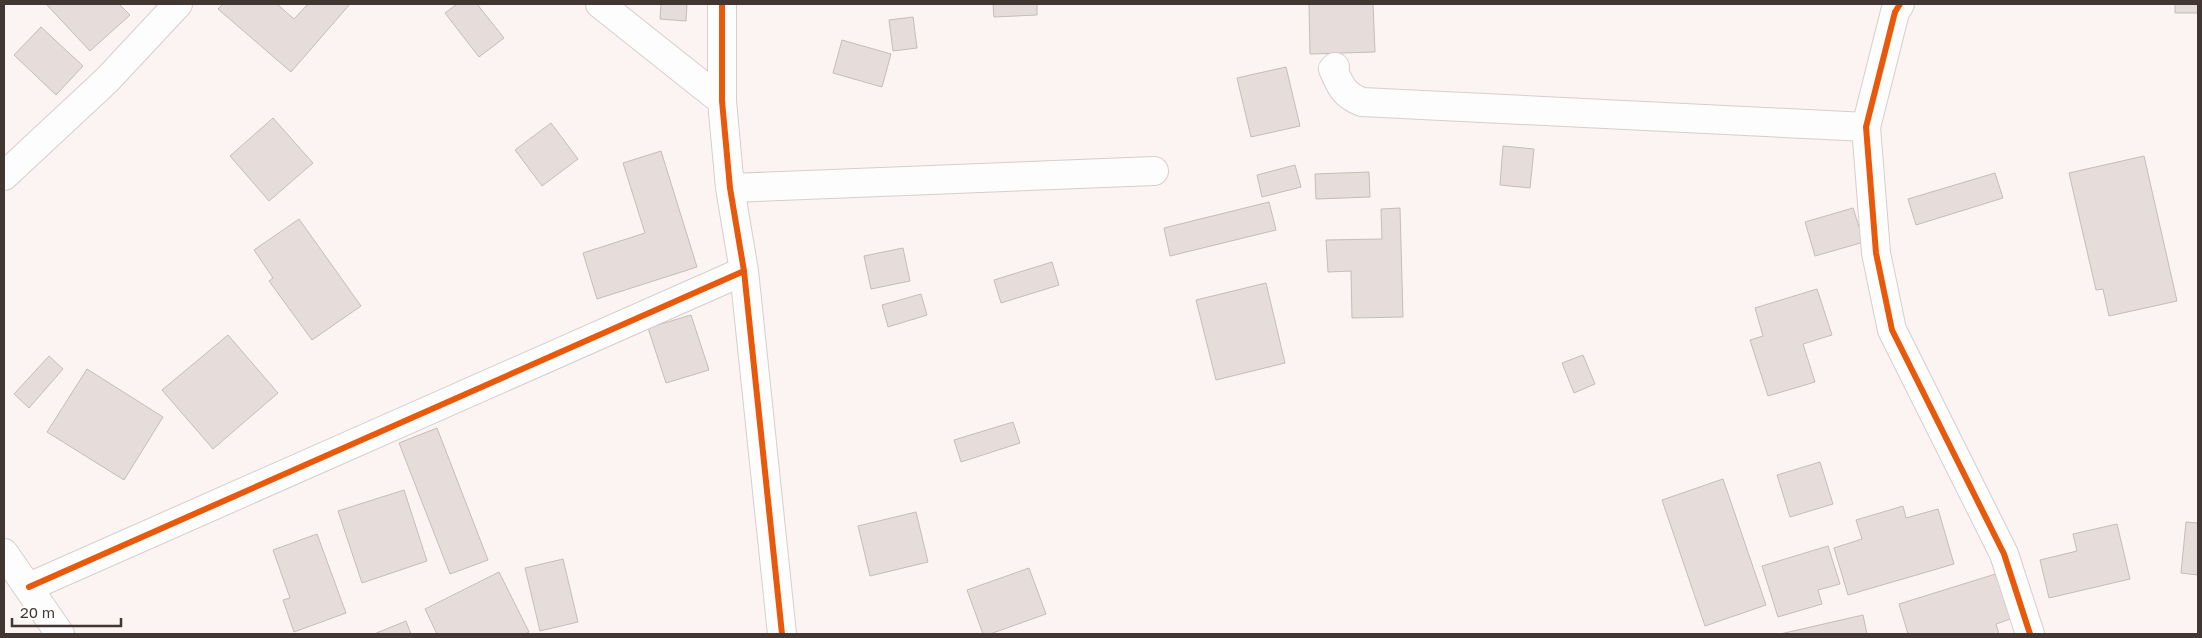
<svg xmlns="http://www.w3.org/2000/svg" width="2202" height="638" font-family="'Golos Text',sans-serif">
<style>
.building{fill:#e6dcda;stroke:#c6bcba}
.lines{fill:none;stroke-linecap:round;stroke-linejoin:round}
.minor-casing{stroke:#d7cecb;stroke-width:30}
.minor{stroke:#fefdfd;stroke-width:28}
.cycleway-casing{stroke:#fff;stroke-width:9}
.cycleway{stroke:#e8590c;stroke-width:6}
</style>
<rect width="100%" height="100%" fill="#fbf4f2"/>
<path class="building" d="M46,4h73l11,11 -40,36z
M223,4h54l17,15 14,-15h42l-59,68 -73,-63z
M457,4h20l27,34 -25,19 -34,-44z
M661,4h26l-1,17 -26,-2z
M993,4h44v11l-43,2z
M1309,4h64l2,48 -65,2z
M2175,4h23v9h-23z
M913,17l4,31 -24,3 -4,-31z
M41,27l42,39 -27,29 -42,-40z
M842,40l49,14 -9,33 -49,-14z
M1286,67l14,59 -49,11 -14,-59z
M273,118l40,45 -44,38 -39,-45z
M551,123l27,36 -36,27 -27,-36z
M1503,146l31,3 -4,39 -30,-3z
M661,151l36,116 -100,32 -14,-46 62,-20 -22,-70z
M2144,156l33,145 -68,15 -6,-27 -7,1 -27,-117z
M1295,165l6,22 -39,10 -5,-22z
M1369,172l1,25 -54,2 -1,-25z
M1995,173l8,25 -87,27 -8,-26z
M1269,202l7,28 -106,26 -6,-28z
M1400,208l3,109 -51,1 -1,-47 -23,1 -2,-32 56,-1 -1,-30z
M1853,208l11,34 -49,14 -10,-34z
M299,219l62,87 -49,34 -43,-59 4,-3 -19,-28z
M903,248l7,33 -39,8 -7,-33z
M1052,262l7,23 -58,18 -7,-23z
M1266,283l19,80 -69,17 -20,-80z
M1817,289l15,46 -29,9 12,38 -47,14 -18,-56 13,-4 -8,-28z
M921,294l6,21 -39,12 -6,-22z
M691,315l18,55 -43,13 -18,-55z
M228,335l50,58 -65,56 -51,-59z
M1583,355l12,29 -21,9 -12,-30z
M49,356l14,13 -34,39 -15,-14z
M87,369l76,48 -39,63 -77,-48z
M1013,422l7,21 -59,19 -7,-22z
M437,428l51,132 -38,14 -51,-131z
M1820,462l13,42 -43,13 -13,-42z
M1723,479l43,126 -61,21 -43,-126z
M404,490l23,71 -65,22 -24,-72z
M1903,506l3,12 32,-9 16,55 -106,31 -14,-47 28,-9 -6,-19z
M916,512l12,50 -58,14 -12,-50z
M2186,522l12,1v52l-17,-2z
M2117,524l13,55 -81,19 -9,-38 37,-9 -4,-17z
M317,534l29,79 -52,19 -11,-32 7,-2 -17,-48z
M1828,546l12,38 -22,6 4,14 -44,13 -16,-51z
M563,559l15,63 -38,9 -15,-63z
M1029,568l17,46 -56,20h-7l-16,-44z
M499,572l30,60 -4,2h-88l-12,-25z
M2002,572l14,45 -20,7 3,10h-91l-9,-30z
M1863,615l4,19h-87z
M406,621l5,13h-37z"/>
<g class="lines">
<g class="minor-casing">
<path id="minor" d="M600,4l122,97
M722,4v97l8,87 14,83 38,363
M1900,4l-5,8 -29,115 10,126 16,77 112,224 26,80
M1335,67l-2,2c7,17 12,27 29,33l504,25
M4,176l103,-96 71,-76
M730,188l424,-17
M4,553l56,81
M29,587l715,-316"/>
</g>
<use href="#minor" class="minor"/>
<g class="cycleway-casing">
<path id="cycleway" d="M722,4v97l8,87 14,83 38,363
M1900,4l-5,8 -29,115 10,126 16,77 112,224 26,80
M29,587l715,-316"/>
</g>
<use href="#cycleway" class="cycleway"/>
</g>
<rect width="2202" height="638" fill="none" stroke="#423632" stroke-width="10"/>
<path d="M12 618v8h109v-8" fill="none" stroke="#423632" stroke-width="2.5"/>
<text x="20" y="618" font-size="15" fill="#423632" stroke="#ffffff" stroke-width="4" paint-order="stroke">20 m</text>
</svg>
